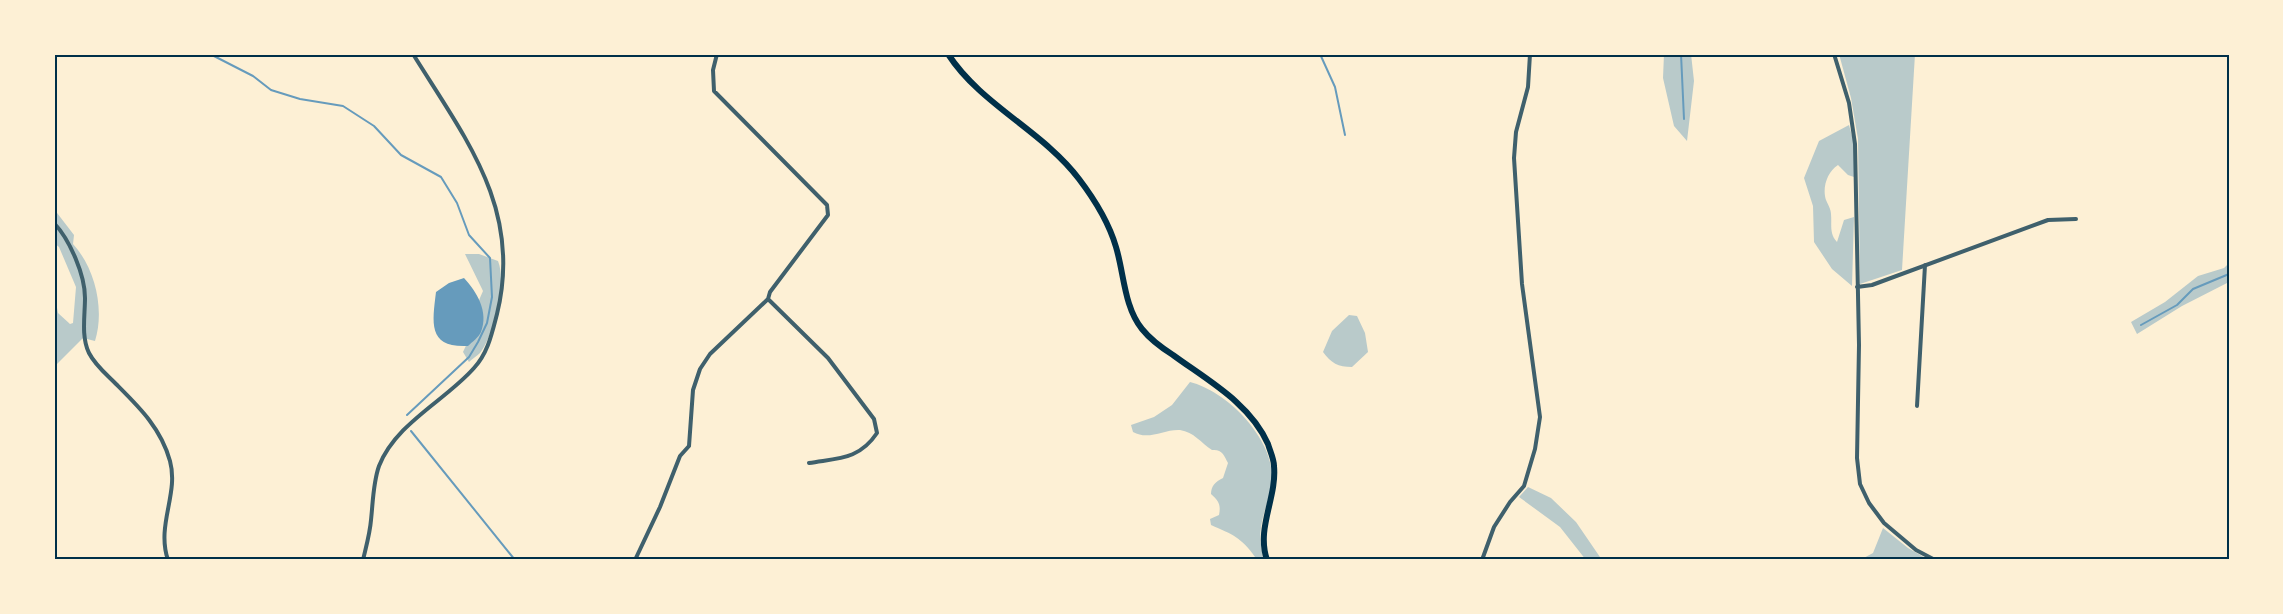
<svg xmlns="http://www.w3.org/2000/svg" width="2283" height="614" font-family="'Sofia Sans Condensed',sans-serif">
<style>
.green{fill:#b9caca}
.water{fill:#669bbc}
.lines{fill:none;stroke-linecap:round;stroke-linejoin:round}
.stream{stroke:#669bbc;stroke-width:2}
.minor{stroke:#3f606c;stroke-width:4}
.secondary{stroke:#003049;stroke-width:6}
.neatline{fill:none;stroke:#003049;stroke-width:2}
</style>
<rect width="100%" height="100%" fill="#fdf0d5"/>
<path class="green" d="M1664,54h27l3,27 -7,60 -13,-15 -11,-48z
M1839,54h76l-13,216 -42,14 -2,-145 -7,-41z
M1849,125l5,18v34l-6,-2 -10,-10c-11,7 -16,23 -12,35 2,5 5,9 5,14 1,11 -2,19 6,28l7,-22 10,-3 -2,69 -20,-17 -18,-27 -1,-36 -9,-28 15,-37z
M54,209l20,26 -1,9c22,24 32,65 22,97l-12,-3 -29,29v-75l4,21 12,11 3,-1 3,-36 -17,-40 -5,-4z
M465,254h14l19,7c9,21 -4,74 -18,92 -3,3 -8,6 -11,9l-6,-10c11,-20 10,-41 20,-61z
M2229,263v19l-47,24 -45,28 -6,-12 34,-20 33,-26 26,-8z
M1349,315l8,1 8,17 3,19 -16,15c-14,0 -21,-4 -29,-15l9,-21z
M1190,382c36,9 80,53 82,92 1,18 -9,36 -11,54 -2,11 1,21 2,32h-9l1,-3c-13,-19 -23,-23 -44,-32l-1,-6 9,-4c2,-10 0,-14 -8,-21 0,-8 4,-12 12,-16l5,-15c-4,-8 -6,-14 -16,-13 -11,-7 -18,-18 -32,-20 -16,-1 -31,11 -47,2l-2,-7 23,-8 18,-12z
M1528,487l23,11 25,24 26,38h-16l-26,-33 -41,-30z
M1883,528l25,20 21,12h-69l13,-7z"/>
<path class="water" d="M464,278c13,14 25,34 17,54 -2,5 -9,10 -13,14 -40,2 -36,-22 -32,-54l13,-9z"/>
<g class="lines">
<path class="stream" d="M210,54l43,22 18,14 29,9 43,7 31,20 27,29 40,22 16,26 12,32 21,23 2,39 -5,26 -9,19 -9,15 -62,58
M1320,54l15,33 10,48
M1681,54l3,65
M2141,325l36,-20 16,-16 36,-15
M411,431l104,129"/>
<path class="minor" d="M717,54l-4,16 1,21 113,114 1,10 -58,77 -2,7 60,59 46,61 3,14c-18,27 -39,25 -68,30
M1834,54l15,49 6,41 4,201 -2,113 3,26 9,19 15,20 32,27 19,10
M54,223c16,17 31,52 31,75 0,17 -4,39 4,55 6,12 17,21 27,31 23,23 45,44 54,77 9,33 -14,64 -2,99
M1857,287l15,-2 176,-65 28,-1
M1917,406l8,-141
M363,560c3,-13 7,-27 8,-40 2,-18 2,-37 8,-54 17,-43 66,-65 95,-98 14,-15 18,-35 23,-54 26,-105 -32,-176 -84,-260
M635,560l25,-53 20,-51 9,-10 4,-56 7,-21 10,-15 58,-55
M1482,560l12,-33 16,-25 14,-16 11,-37 5,-32 -18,-133 -8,-126 2,-26 12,-45 2,-33"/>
<path class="secondary" d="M948,54c33,51 95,77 131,125 16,21 30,44 37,68 8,26 8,60 26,82 8,10 20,19 31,26 34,25 77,48 95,89 2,7 6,15 6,22 3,32 -18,62 -7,94"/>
</g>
<rect width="2283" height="614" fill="none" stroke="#fdf0d5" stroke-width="111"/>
<rect x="56" y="56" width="2172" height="502" class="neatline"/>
</svg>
